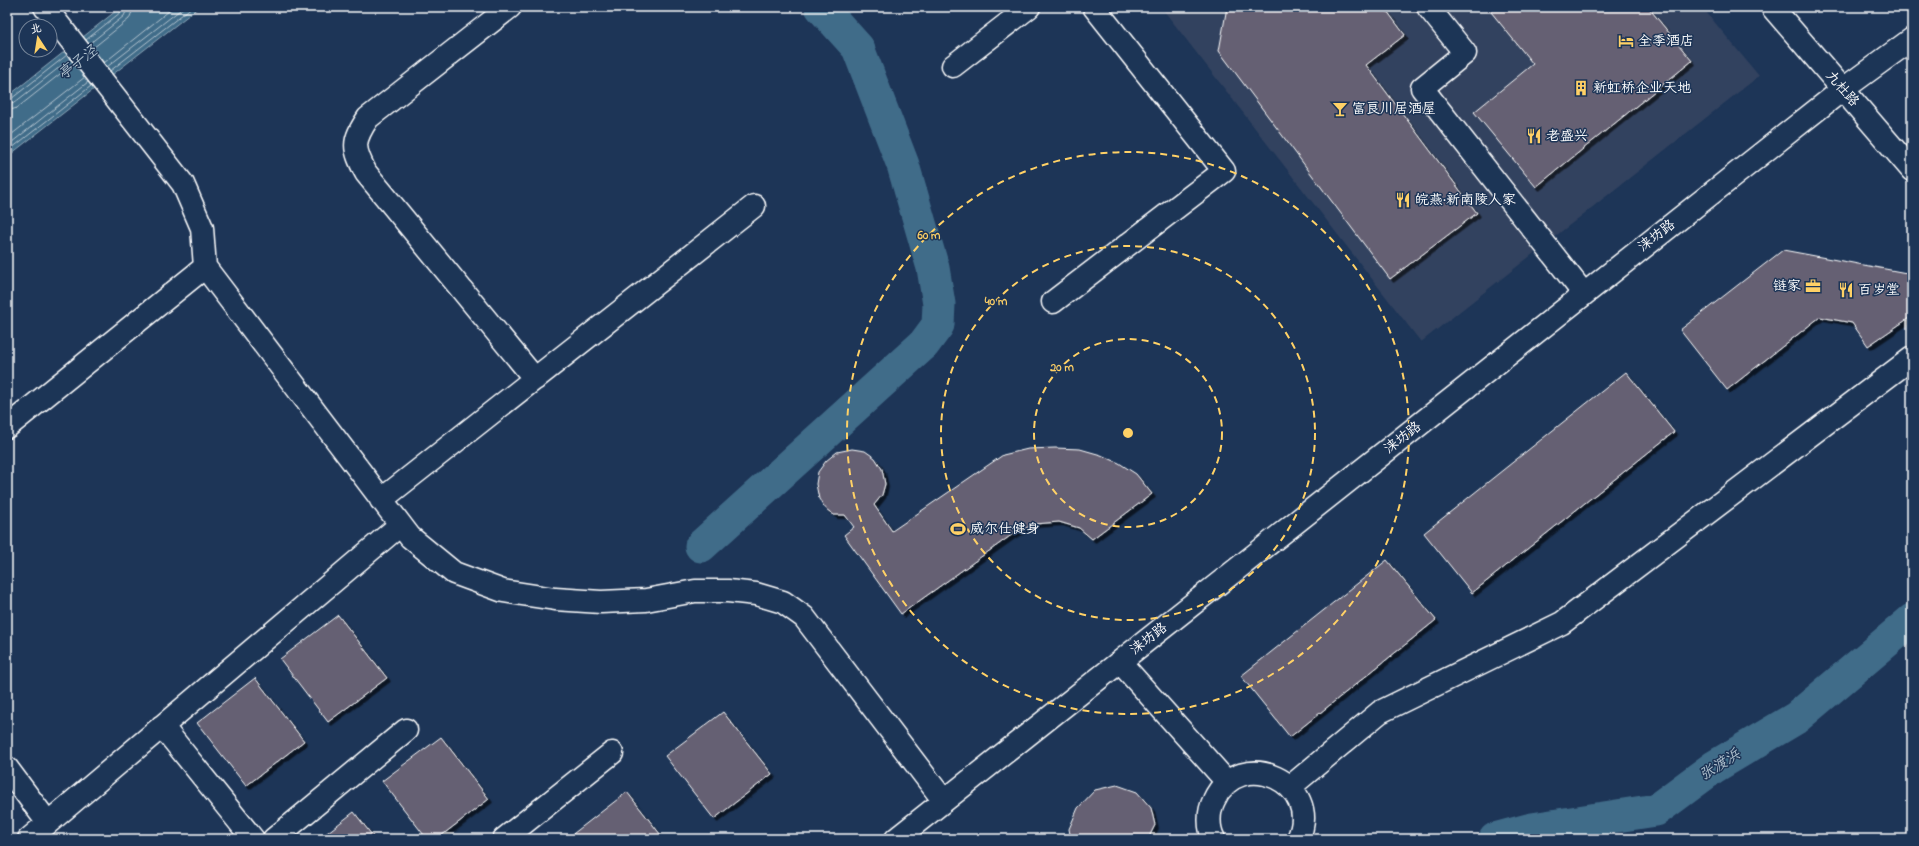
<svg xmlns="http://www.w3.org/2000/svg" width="1919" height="846" font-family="'Indie Flower','LXGW WenKai TC',sans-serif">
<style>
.built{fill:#33425f}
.water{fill:#416c89;stroke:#8da7b8}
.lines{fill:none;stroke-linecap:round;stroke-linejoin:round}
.shore{stroke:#b3c4d0;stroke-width:1}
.canal{stroke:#416c89;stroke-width:33}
.building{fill:#656173;stroke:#fff;filter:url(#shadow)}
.minor-casing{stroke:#fff;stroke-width:25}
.minor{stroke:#1d3557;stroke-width:22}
.ring{fill:none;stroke:#ffd166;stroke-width:2;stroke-dasharray:7 5}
.labels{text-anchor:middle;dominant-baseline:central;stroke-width:3;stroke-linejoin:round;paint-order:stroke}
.poi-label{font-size:14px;fill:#fff;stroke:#1d3557;text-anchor:start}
.street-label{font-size:14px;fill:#fff;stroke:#1d3557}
.water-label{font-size:15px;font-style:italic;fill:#b3c4d0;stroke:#1d3557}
.centre{fill:#ffd166;stroke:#1d3557;stroke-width:2}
.ring-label{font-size:12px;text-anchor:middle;font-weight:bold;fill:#ffd166;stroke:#1d3557;stroke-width:3;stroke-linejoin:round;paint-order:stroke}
</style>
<defs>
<filter id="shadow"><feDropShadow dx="3.5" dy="3.5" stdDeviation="0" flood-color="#0009"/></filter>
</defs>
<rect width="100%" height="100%" fill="#1d3557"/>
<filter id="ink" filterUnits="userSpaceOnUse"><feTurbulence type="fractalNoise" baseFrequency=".025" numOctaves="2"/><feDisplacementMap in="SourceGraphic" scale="8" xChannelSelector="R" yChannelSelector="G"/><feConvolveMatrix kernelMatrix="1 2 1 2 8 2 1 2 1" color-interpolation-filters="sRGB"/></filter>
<g filter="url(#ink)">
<path class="built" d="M1161,7h541l57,69 -338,266z"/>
<path class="water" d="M121,7h78l-192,150v-60z"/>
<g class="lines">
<path class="shore" d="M86,40l35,-28 2,-5
M89,44l35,-28 4,-9
M93,48l36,-29 5,-12
M104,63l70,-56
M107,67l77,-60
M110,71l82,-64
M7,100l4,-1 56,-44
M7,105l7,-2 56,-44
M7,111l10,-3 57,-45
M7,138l78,-61
M7,146l81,-64
M7,152l84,-66"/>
<path class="canal" d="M701,546l223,-202 14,-19 1,-21 -6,-36 -30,-103 -45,-117 -37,-41
M1495,839l37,-10 124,-19 58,-43 82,-49 116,-98"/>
</g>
<path class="building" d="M1227,7h157l21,28 -39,30 111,148 -87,66 -171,-228z
M1487,7h161l44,54 -156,126 -62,-75 59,-48z
M1783,250l129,24v42l-44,30 -16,-23 -32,-6 -93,73 -47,-60z
M1626,372l48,60 -202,161 -48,-60z
M1055,448l25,1 21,6 18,8 17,11 16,20 -60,45 -13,-11 -20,-6 -24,2 -22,10 -112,80 -57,-79 10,-8 -9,-12h-11l-8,-6 -7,-10 -3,-15 2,-12 8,-11 11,-9 15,-3 13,2 10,7 7,11 3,15 -3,11 -8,10 18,26 111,-76 25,-6z
M1387,560l49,60 -146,117 -49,-61z
M338,615l49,63 -59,44 -48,-63z
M255,678l49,63 -58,45 -49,-63z
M723,712l49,62 -58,45 -49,-63z
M441,737l48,62 -52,40h-10l-45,-58z
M1117,785l20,7 14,16 4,17 -5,10 4,4h-83l-2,-10 9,-21 17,-18z
M627,792l37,47h-94l-1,-2z
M354,812l21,27h-56z"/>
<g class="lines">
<g class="minor-casing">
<path id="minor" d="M45,7l138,177 19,44 3,39 205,270 44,36 49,18 52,8 46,3 45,-2 49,-9h33l28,3 27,8 21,15 140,184
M510,7l-142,111c-16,24 -15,30 -2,55l169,206
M1428,7l37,46 -43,35 162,206
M1772,7l140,163
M953,66l76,-59
M1053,302l171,-131 -130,-164
M7,427l198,-160
M381,500l373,-294
M1120,662l107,120
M162,726l91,113
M7,768l41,55
M1290,787l90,-75 182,-89 350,-265
M29,839l371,-314
M274,839l132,-109
M504,839l108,-86
M896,839l946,-749 70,-51
M1214,839c-6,-11 -6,-27 0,-39 26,-56 110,-17 84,39"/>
</g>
<use href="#minor" class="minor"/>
</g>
</g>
<g class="ring">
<circle cx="1128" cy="433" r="94"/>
<circle cx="1128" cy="433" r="187"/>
<circle cx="1128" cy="433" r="281"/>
</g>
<defs>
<g id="hotel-bare" transform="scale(1.2)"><path d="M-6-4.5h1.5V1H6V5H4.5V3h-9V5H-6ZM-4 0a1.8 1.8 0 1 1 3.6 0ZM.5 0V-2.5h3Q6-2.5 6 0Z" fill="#ffd166" stroke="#1d3557" stroke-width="2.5" paint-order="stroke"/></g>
<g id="building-bare" transform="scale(1.2)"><path d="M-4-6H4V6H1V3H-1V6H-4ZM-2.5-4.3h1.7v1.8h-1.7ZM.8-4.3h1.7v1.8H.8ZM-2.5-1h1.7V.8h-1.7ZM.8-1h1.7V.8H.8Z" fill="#ffd166" stroke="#1d3557" stroke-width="2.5" paint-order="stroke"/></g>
<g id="bar-bare" transform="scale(1.2)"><path d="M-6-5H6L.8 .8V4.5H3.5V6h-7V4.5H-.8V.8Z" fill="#ffd166" stroke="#1d3557" stroke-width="2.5" paint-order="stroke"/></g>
<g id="restaurant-bare" transform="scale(1.2)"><path d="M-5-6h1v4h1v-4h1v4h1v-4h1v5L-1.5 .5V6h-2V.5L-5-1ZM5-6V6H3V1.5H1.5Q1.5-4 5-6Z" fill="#ffd166" stroke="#1d3557" stroke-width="2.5" paint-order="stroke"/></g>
<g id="office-bare" transform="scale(1.2)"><path d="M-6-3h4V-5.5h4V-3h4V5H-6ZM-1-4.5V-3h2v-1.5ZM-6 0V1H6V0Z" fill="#ffd166" stroke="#1d3557" stroke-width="2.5" paint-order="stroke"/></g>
<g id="stadium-bare" transform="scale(1.2)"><path d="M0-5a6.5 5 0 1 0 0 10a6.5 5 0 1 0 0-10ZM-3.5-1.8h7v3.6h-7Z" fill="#ffd166" stroke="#1d3557" stroke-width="2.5" paint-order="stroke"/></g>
</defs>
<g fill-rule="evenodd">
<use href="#hotel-bare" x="1626" y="41"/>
<use href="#building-bare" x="1581" y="88"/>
<use href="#bar-bare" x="1340" y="109"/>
<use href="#restaurant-bare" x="1534" y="136"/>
<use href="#restaurant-bare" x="1403" y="200"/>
<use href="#office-bare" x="1813" y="286"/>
<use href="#restaurant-bare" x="1846" y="290"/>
<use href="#stadium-bare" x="958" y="529"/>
</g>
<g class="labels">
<g class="poi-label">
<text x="1638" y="41">全季酒店</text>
<text x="1593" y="88">新虹桥企业天地</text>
<text x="1352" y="109">富良川居酒屋</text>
<text x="1546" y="136">老盛兴</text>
<text x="1415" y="200">皖燕·新南陵人家</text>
<text x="1801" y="286" text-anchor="end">链家</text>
<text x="1858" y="290">百岁堂</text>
<text x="970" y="529">威尔仕健身</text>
</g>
<g class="street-label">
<text transform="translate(1842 89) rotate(49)">九杜路</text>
<text transform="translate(1657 236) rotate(-38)">涞坊路</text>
<text transform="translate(1403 438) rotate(-38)">涞坊路</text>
<text transform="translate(1149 639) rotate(-38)">涞坊路</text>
</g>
<g class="water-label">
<text transform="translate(78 63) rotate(-38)">亭子泾</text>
<text transform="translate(1720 765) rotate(-33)">张渡浜</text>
</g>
</g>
<circle cx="1128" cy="433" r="6" class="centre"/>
<g class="ring-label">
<text x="929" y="239">60 m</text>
<text x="996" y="305">40 m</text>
<text x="1062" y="371">20 m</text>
</g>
<rect width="1919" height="846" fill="none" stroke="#1d3557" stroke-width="24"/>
<rect x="12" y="12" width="1895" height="822" fill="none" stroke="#fff" stroke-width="1.5" filter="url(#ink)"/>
<g transform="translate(38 38) rotate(348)"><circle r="19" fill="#1d3557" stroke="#77869a"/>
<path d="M0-3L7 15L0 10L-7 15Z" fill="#ffd166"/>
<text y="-6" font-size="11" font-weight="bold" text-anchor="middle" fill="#ffffff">北</text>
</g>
</svg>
